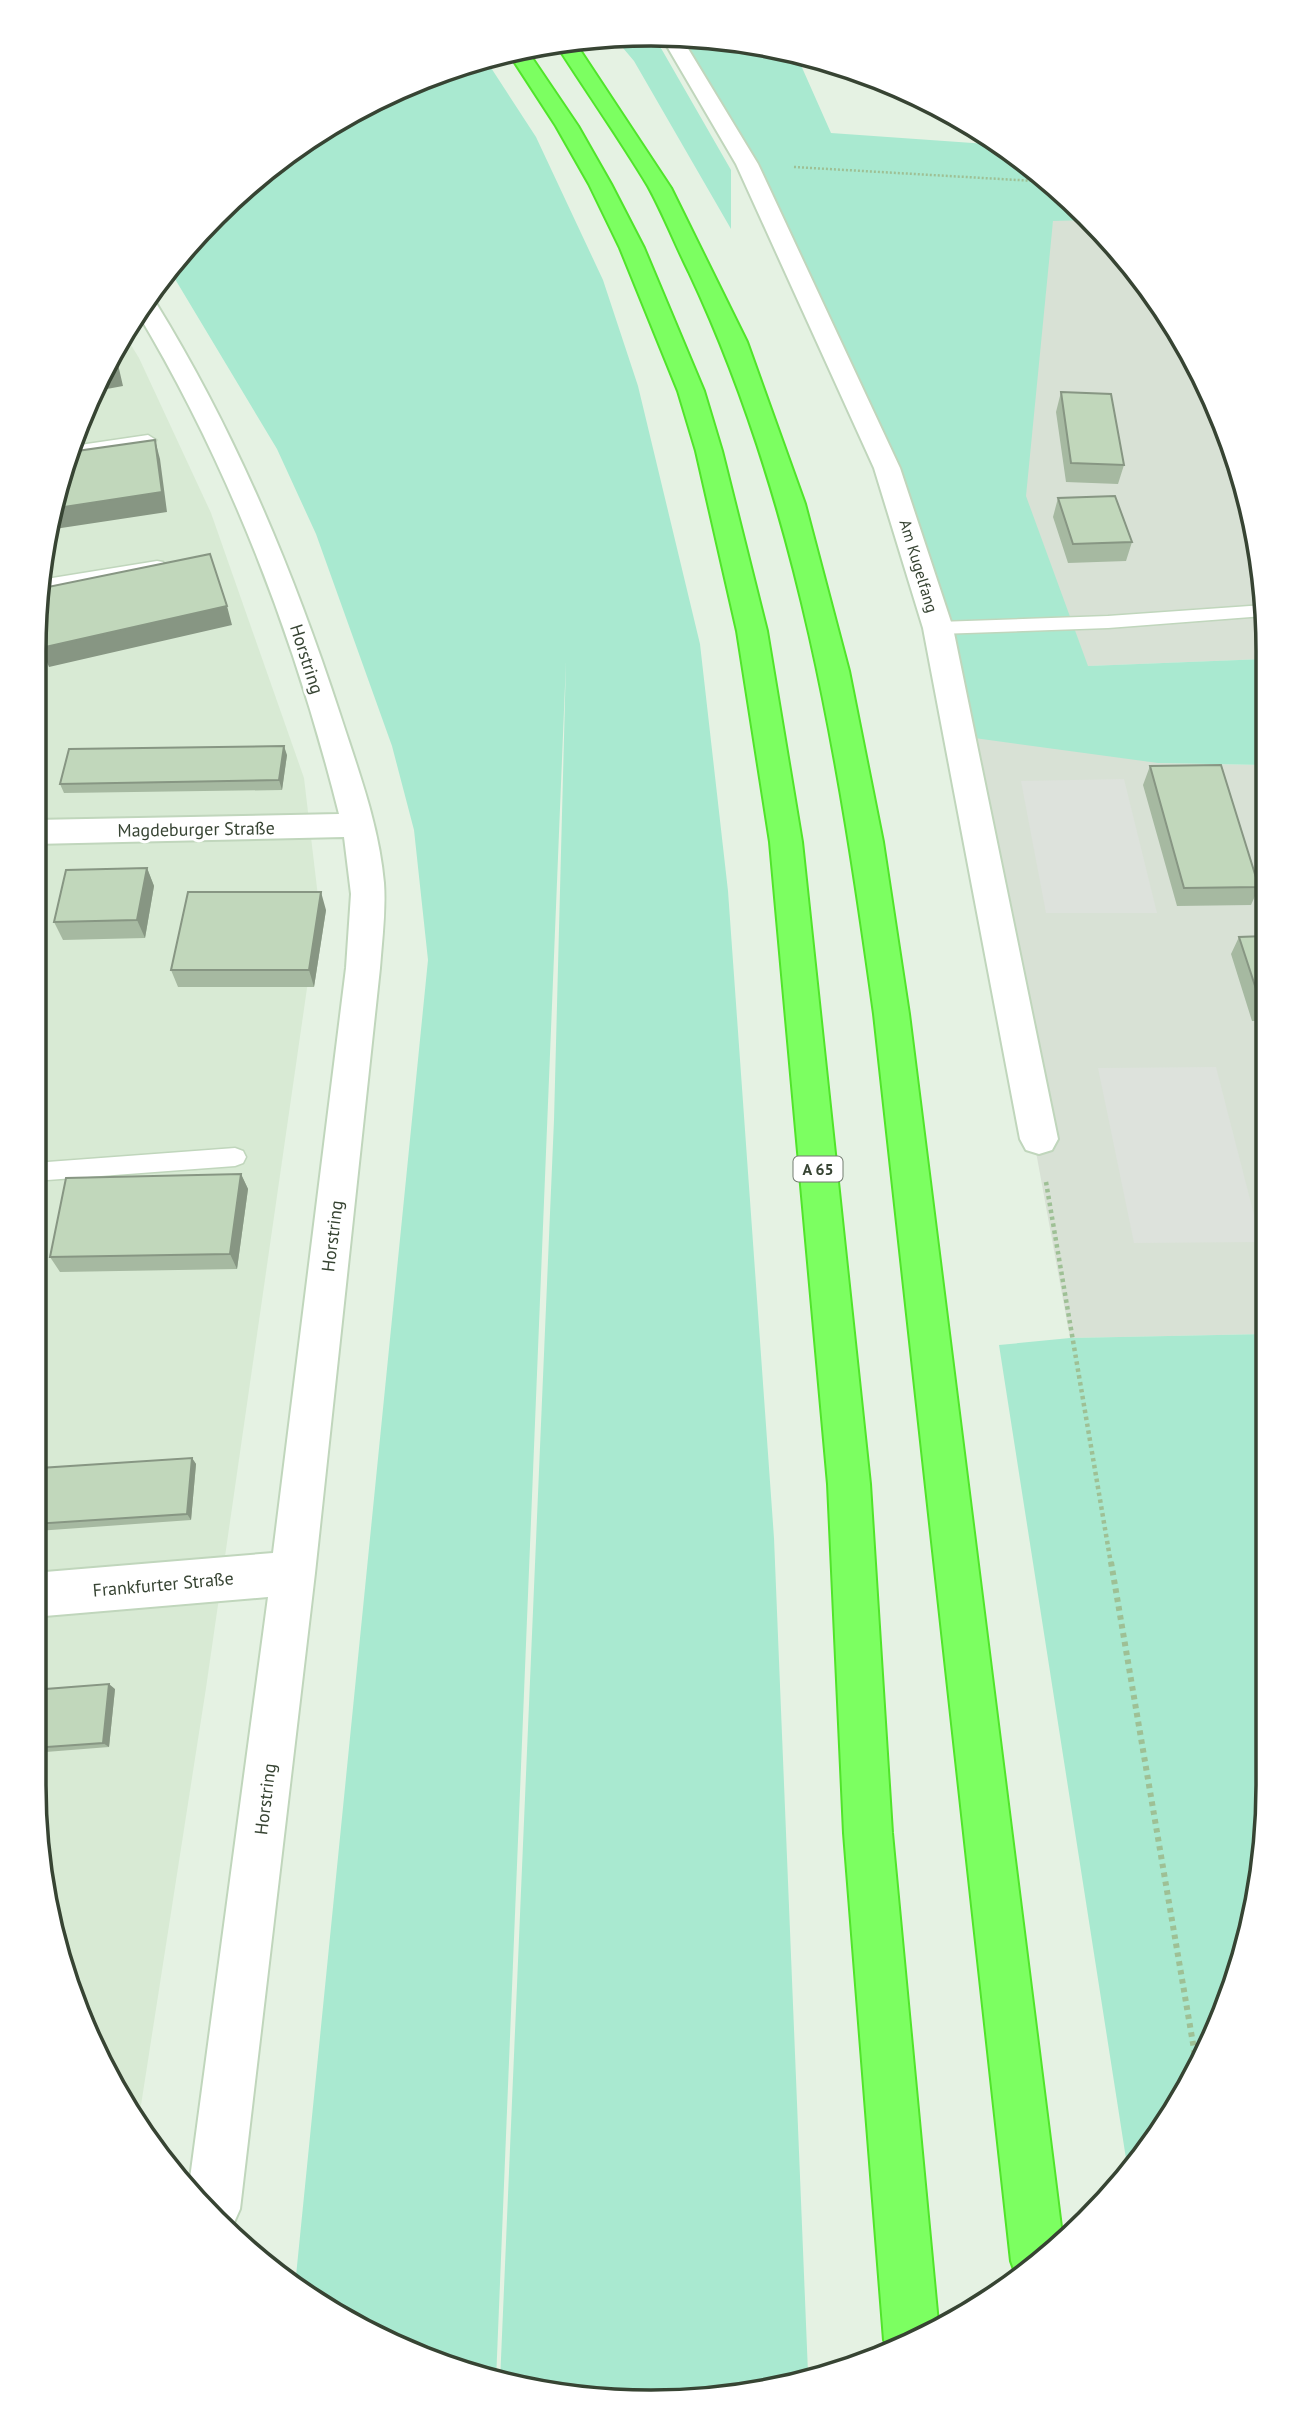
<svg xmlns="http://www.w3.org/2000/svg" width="1302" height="2435" font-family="'PT Sans',sans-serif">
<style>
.residential{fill:#d8ead4}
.industrial{fill:#d8e1d5}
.green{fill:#a9e9d0}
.parking{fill:#dde2dc}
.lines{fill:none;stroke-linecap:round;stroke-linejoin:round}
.service-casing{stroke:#c0d6bc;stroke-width:3}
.minor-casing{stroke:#c0d6bc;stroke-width:4}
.motorway-casing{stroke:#51e42b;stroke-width:4}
.path-far2{stroke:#9ec095;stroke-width:2.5;stroke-dasharray:2 2;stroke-linecap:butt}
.path-far1{stroke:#9ec095;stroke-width:4.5;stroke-dasharray:3.5 3.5;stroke-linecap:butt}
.path{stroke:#9ec095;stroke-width:6;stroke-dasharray:4.5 4.5;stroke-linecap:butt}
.service{fill:#fff;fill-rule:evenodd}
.minor{fill:#fff;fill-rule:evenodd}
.motorway{fill:#7cff61;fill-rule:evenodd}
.wall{fill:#a6b9a1}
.shaded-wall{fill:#879683}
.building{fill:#c1d7bb;stroke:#879683;stroke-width:2}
.labels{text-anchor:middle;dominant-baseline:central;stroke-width:6;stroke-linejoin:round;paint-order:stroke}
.far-street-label{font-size:16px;fill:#374433;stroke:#fff}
.shield{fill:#fff;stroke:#737c70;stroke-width:2}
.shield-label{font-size:16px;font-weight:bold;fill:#374433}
.street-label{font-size:18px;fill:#374433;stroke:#fff}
.rim{fill:none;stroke:#374433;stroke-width:3.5}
</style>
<rect width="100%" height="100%" fill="#e5f2e3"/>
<path class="residential" d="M123,332l16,26 72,155 93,265 15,127 -113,783 -67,430 -73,-135 -33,-199 2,-1173 19,-120 62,-149z"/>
<path class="industrial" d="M1059,187l105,120 72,145 28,119v88l-175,7 69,97 106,2 2,569 -196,4 -110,-602z"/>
<path class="green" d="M612,35l42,1 77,134v59l-97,-168z
M671,37l60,1 65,16 35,79 170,12 58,42 28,33 -34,1 -27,275 62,170 176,-7v106l-106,-2 -198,-27 -36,-159 -177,-413z
M484,57l52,80 67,143 35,106 62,258 28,247 46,647 34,835 -116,27 -192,-18 54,-1262 12,-459 -70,1720 -188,-83 -13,-12 133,-1326 -14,-130 -22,-84 -76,-212 -39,-85 -108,-180 17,-25 89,-83 102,-64z
M1266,1334l1,490 -19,120 -62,149 -59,72 -128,-820 71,-7z"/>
<path class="parking" d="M1124,779l33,134h-111l-25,-132z
M1216,1067l45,175 -127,1 -36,-175z"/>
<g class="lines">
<g class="service-casing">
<path id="service" d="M148,435l8,5 -2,3 -85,12 4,-9z
M157,561l6,1 2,4 -2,4 -125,20 2,-10z
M1264,605v11l-156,12 -170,6 -9,-6 9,-6 170,-6z
M235,1148l8,3 3,6 -3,6 -8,3 -201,15v-18z"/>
</g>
<g class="minor-casing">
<path id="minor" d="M661,36l20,1 77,127 142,304 53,160 105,511 -6,11 -13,4 -13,-4 -6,-11 -97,-511 -49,-160 -138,-304z
M148,297l8,6c80,130 137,267 184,411 18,56 39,111 44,169 2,28 -2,57 -4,85l-65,605 -75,636 -8,18 -43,-41 79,-589 -235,20v-44l240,-20 73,-585 5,-74 -7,-57 -310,7v-24l305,-6c-44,-175 -109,-347 -202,-502z"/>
</g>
<g class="motorway-casing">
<path id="motorway" d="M574,41l97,147 76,154 58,162 44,167 34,171 26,172 154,1229 -47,32 -5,-14 -137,-1247c-35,-253 -75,-508 -185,-742 -14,-28 -26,-59 -41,-86 -29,-48 -62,-95 -92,-142z
M526,49l52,77 33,58 33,64 60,143 18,60 45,180 35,211 68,642 22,349 46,490 -48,30 -6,-13 -40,-507 -16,-349 -58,-642 -33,-211 -41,-180 -18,-60 -58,-143 -31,-64 -33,-58 -48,-74z"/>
</g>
<path class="path-far2" d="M794,167l258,15"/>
<path class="path-far1" d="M1046,1182l65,382"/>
<path class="path" d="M1111,1562l86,505"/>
<use href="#service" class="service"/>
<use href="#minor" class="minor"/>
<use href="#motorway" class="motorway"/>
</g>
<path class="wall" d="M1061,392l63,73 -6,19 -52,-2 -10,-70z
M1058,498l74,44 -6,19 -58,2 -15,-46z
M287,755l-5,35 -218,3 -4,-9z
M1150,766l109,121 -8,18 -74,1 -34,-121z
M147,868l7,18 -9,52 -82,2 -9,-18z
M326,910l-12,77h-136l-7,-17z
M1265,936v85h-13l-21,-67 8,-17z
M241,1174l7,15 -11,80 -177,3 -10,-15z
M192,1458l4,6 -5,56 -154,11 -3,-4v-18z
M115,1689l-6,58 -76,6v-63z"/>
<path class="shaded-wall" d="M114,347l9,39 -27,5 17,-43z
M155,440l5,19 7,53 -119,18 3,-21z
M227,606l5,19 -183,42 -8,-19z
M284,746l3,9 -5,35 -3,-10z
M147,868l7,18 -9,52 -8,-18z
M321,892l5,18 -12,77 -5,-17z
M241,1174l7,15 -11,80 -7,-15z
M192,1458l4,6 -5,56 -4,-6z
M109,1684l6,5 -6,58 -6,-4z"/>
<path class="building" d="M113,348l5,18 -13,3z
M1061,392l50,2 13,71 -53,-2z
M155,440l7,52 -111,17 3,-18 16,-39z
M1115,496l17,46 -59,2 -15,-46z
M210,554l17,52 -186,42 -6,-27v-10l3,-22z
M284,746l-5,34 -219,4 9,-35z
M1221,765l38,122 -75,1 -34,-122z
M147,868l-10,52 -83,2 12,-52z
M188,892h133l-12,78h-138z
M1265,936v68h-4l-22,-67z
M241,1174l-11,80 -180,3 16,-79z
M192,1458l-5,56 -153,10v-15l6,-41z
M109,1684l-6,59 -70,5v-58z"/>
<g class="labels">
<g class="far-street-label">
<text transform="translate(919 566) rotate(73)">Am Kugelfang</text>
</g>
<rect class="shield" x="793.5" y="1156.5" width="49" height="25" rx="5"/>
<g class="shield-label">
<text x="818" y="1169">A 65</text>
</g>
<g class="street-label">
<text transform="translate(307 659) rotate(72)">Horstring</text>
<text transform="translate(196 829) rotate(-1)">Magdeburger Straße</text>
<text transform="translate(332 1236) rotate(-83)">Horstring</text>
<text transform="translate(163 1584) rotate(-5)">Frankfurter Straße</text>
<text transform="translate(265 1799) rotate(-83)">Horstring</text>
</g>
</g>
<path d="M0 0H1302V2435H0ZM651 46H651A605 605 0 0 1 1256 651V1785A605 605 0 0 1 651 2390H651A605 605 0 0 1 46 1785V651A605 605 0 0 1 651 46Z" fill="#fff" fill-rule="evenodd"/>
<path class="rim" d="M651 46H651A605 605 0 0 1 1256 651V1785A605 605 0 0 1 651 2390H651A605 605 0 0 1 46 1785V651A605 605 0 0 1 651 46Z"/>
</svg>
